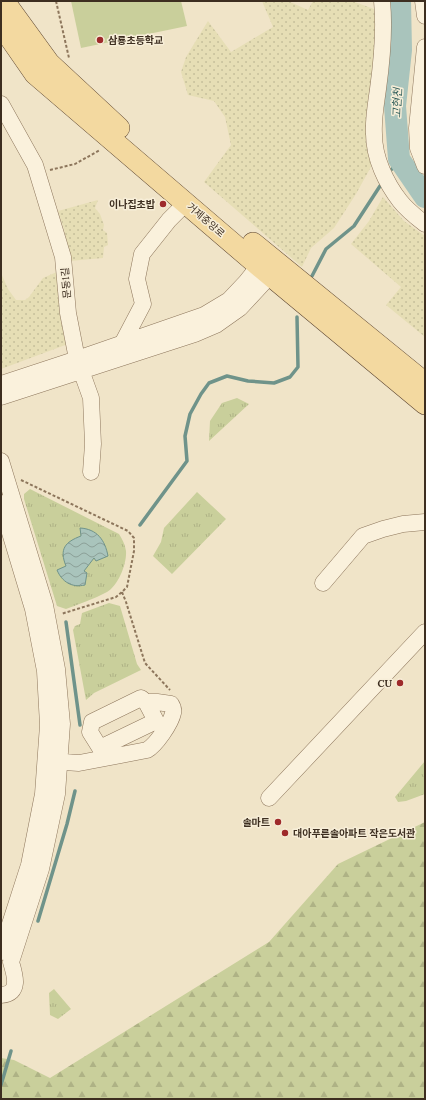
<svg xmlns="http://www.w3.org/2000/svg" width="426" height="1100" font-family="Lora,'Noto Sans KR',serif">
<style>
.farmland{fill:url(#farmland-dots)}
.forest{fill:url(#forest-firs)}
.park{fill:url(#park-tufts)}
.garden{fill:#c9cf9b}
.water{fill:url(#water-waves);stroke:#6f938a}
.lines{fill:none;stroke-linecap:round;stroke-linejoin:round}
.stream{stroke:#6f938a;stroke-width:3.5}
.river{stroke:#a9c4bc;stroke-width:22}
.minor-casing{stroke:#8d765c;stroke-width:17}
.major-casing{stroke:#5b4430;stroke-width:22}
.path{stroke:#8d765c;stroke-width:2;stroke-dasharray:3 2;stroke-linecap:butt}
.minor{stroke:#faf1dc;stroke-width:16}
.major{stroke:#f3d9a0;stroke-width:21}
.poi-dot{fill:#9e2a2b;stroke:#f7eed8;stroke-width:1.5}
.labels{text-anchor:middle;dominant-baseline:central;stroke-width:3;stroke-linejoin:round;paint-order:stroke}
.poi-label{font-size:10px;font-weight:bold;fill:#3d2e20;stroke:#f7eed8;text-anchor:end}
.street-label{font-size:10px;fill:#3d2e20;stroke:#f7eed8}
.water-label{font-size:11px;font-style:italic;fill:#2f5d5a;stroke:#f7eed8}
</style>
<defs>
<pattern id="farmland-dots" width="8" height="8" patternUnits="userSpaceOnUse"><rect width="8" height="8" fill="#e6deb5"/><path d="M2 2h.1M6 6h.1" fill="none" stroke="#c6bf9b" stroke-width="1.8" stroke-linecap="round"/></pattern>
<pattern id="forest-firs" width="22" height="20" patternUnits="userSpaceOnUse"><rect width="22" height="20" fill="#c9cf9b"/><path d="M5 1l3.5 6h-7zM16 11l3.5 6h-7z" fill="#aeb285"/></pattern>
<pattern id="park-tufts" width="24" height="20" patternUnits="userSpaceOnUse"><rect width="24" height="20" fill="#c9cf9b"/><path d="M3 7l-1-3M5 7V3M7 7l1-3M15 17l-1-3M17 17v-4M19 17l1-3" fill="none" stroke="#aeb285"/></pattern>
<pattern id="water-waves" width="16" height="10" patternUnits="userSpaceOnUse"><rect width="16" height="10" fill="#a9c4bc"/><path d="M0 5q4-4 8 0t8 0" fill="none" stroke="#8ba098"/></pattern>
</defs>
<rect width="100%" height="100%" fill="#f0e4c8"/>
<path class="farmland" d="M262,1h26l20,9 5,-9h39l22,8 5,10 -7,146 -16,29 -22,34 -23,20 -9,19 -98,-85 27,-37 -6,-28 -11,-16 -26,-6 -7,-23 5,-15 22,-36 23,31 42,-25z
M383,197l21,24 21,15v101l-39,-32 15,-18 -50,-43 18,-23z
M98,200l-3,8 5,6 4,11 -1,5 4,3 1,12 -4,2 -1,11 -33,3 -6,-32 -6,-18z
M59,271l9,73 -67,25v-96l7,16 8,11h9l4,-3 14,-19z"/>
<path class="forest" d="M425,822v277h-424v-41l13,2 36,18 219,-136 69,-78z"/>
<path class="park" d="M237,398l12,6 -40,37 1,-20 12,-18z
M30,489l89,45c3,5 6,10 7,17 1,13 -8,35 -19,41 -13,7 -28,12 -41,17l-9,-3 -33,-107v-5z
M197,492l29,27 -54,55 -19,-18 8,-14 3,-14z
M109,603l11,3 17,58 4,6 -47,23 -8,7 -13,-70 2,-4 5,-2 2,-11z
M425,761v33l-19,7 -8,1 -3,-5z
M54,989l17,20 -13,10 -8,-4 -1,-22z"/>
<path class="garden" d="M71,1h110l6,25 -106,22z"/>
<path class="water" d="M80,528c17,1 25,12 28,28l-12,5 -2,-3 -10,13 3,2 -2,12c-13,3 -23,-3 -28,-15l9,-4c-7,-17 -1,-24 15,-30z"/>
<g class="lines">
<path class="stream" d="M392,169l7,-10
M312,276l14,-27 28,-23 26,-40
M140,525l47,-64 -2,-25 5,-22 11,-20 8,-11 18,-7 21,5 26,2 16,-6 8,-10 -1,-50
M66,622l14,103
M38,921l29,-97 8,-33
M1,1085l10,-34"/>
<path class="river" d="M400,1l1,49 -6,56 4,53 26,38"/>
<g class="minor-casing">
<path id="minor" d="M382,1c3,30 0,59 -4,88 -2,15 -5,30 -4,45 0,24 12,49 26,67 7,9 16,16 25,23
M423,1l2,15
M425,47l-8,81 1,20 7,18
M1,104l34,61 28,92 5,56 9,46 14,39 2,46 -2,28
M122,344l21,-40 -6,-25 5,-25 27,-34 17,-17
M1,384l76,-25 127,-44 25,-15 17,-18 20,-25
M1,397l194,-63 21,-9 24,-17 38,-41
M1,461l44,144 12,64 5,55 -5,70 -16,75 -30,93c4,13 10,32 -10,33
M1,503l32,106 12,62 3,54 -5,69 -14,71 -28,87
M323,583l40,-47 20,-7 20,-5 22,-2
M49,761l30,2 68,-13c9,-5 24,-27 26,-37 1,-4 0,-6 -2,-9l-14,-2h-11l-5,-4 -49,24 -2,10 10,16 56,-27 -10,-19
M269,798l156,-166"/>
</g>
<g class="major-casing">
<path id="major" d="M4,1l45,62 70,65
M1,25l34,49 224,192 166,138
M253,243l172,140"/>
</g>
<path class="path" d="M56,1l13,57
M50,170l25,-6 25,-14
M21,480l107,51 6,7v13l-7,36 -5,5 -6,5 -55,17
M122,592l4,10 19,61 25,27"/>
<use href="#minor" class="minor"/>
<use href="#major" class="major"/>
</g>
<g class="poi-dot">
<circle cx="100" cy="40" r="4"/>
<circle cx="163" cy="204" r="4"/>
<circle cx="400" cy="683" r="4"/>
<circle cx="278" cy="822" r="4"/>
<circle cx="285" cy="833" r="4"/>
</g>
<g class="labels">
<g class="poi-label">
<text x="108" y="40" text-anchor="start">삼룡초등학교</text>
<text x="155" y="204">이나집초밥</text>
<text x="392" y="683">CU</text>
<text x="270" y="822">솔마트</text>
<text x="293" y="833" text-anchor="start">대아푸른솔아파트 작은도서관</text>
</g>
<g class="street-label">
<text transform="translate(206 220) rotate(41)">거제중앙로</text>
<text transform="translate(66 283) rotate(-95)">문동1길</text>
</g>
<g class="water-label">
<text transform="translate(397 103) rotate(-88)">고현천</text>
</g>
</g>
<rect width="426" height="1100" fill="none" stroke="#3d2e20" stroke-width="4"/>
</svg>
